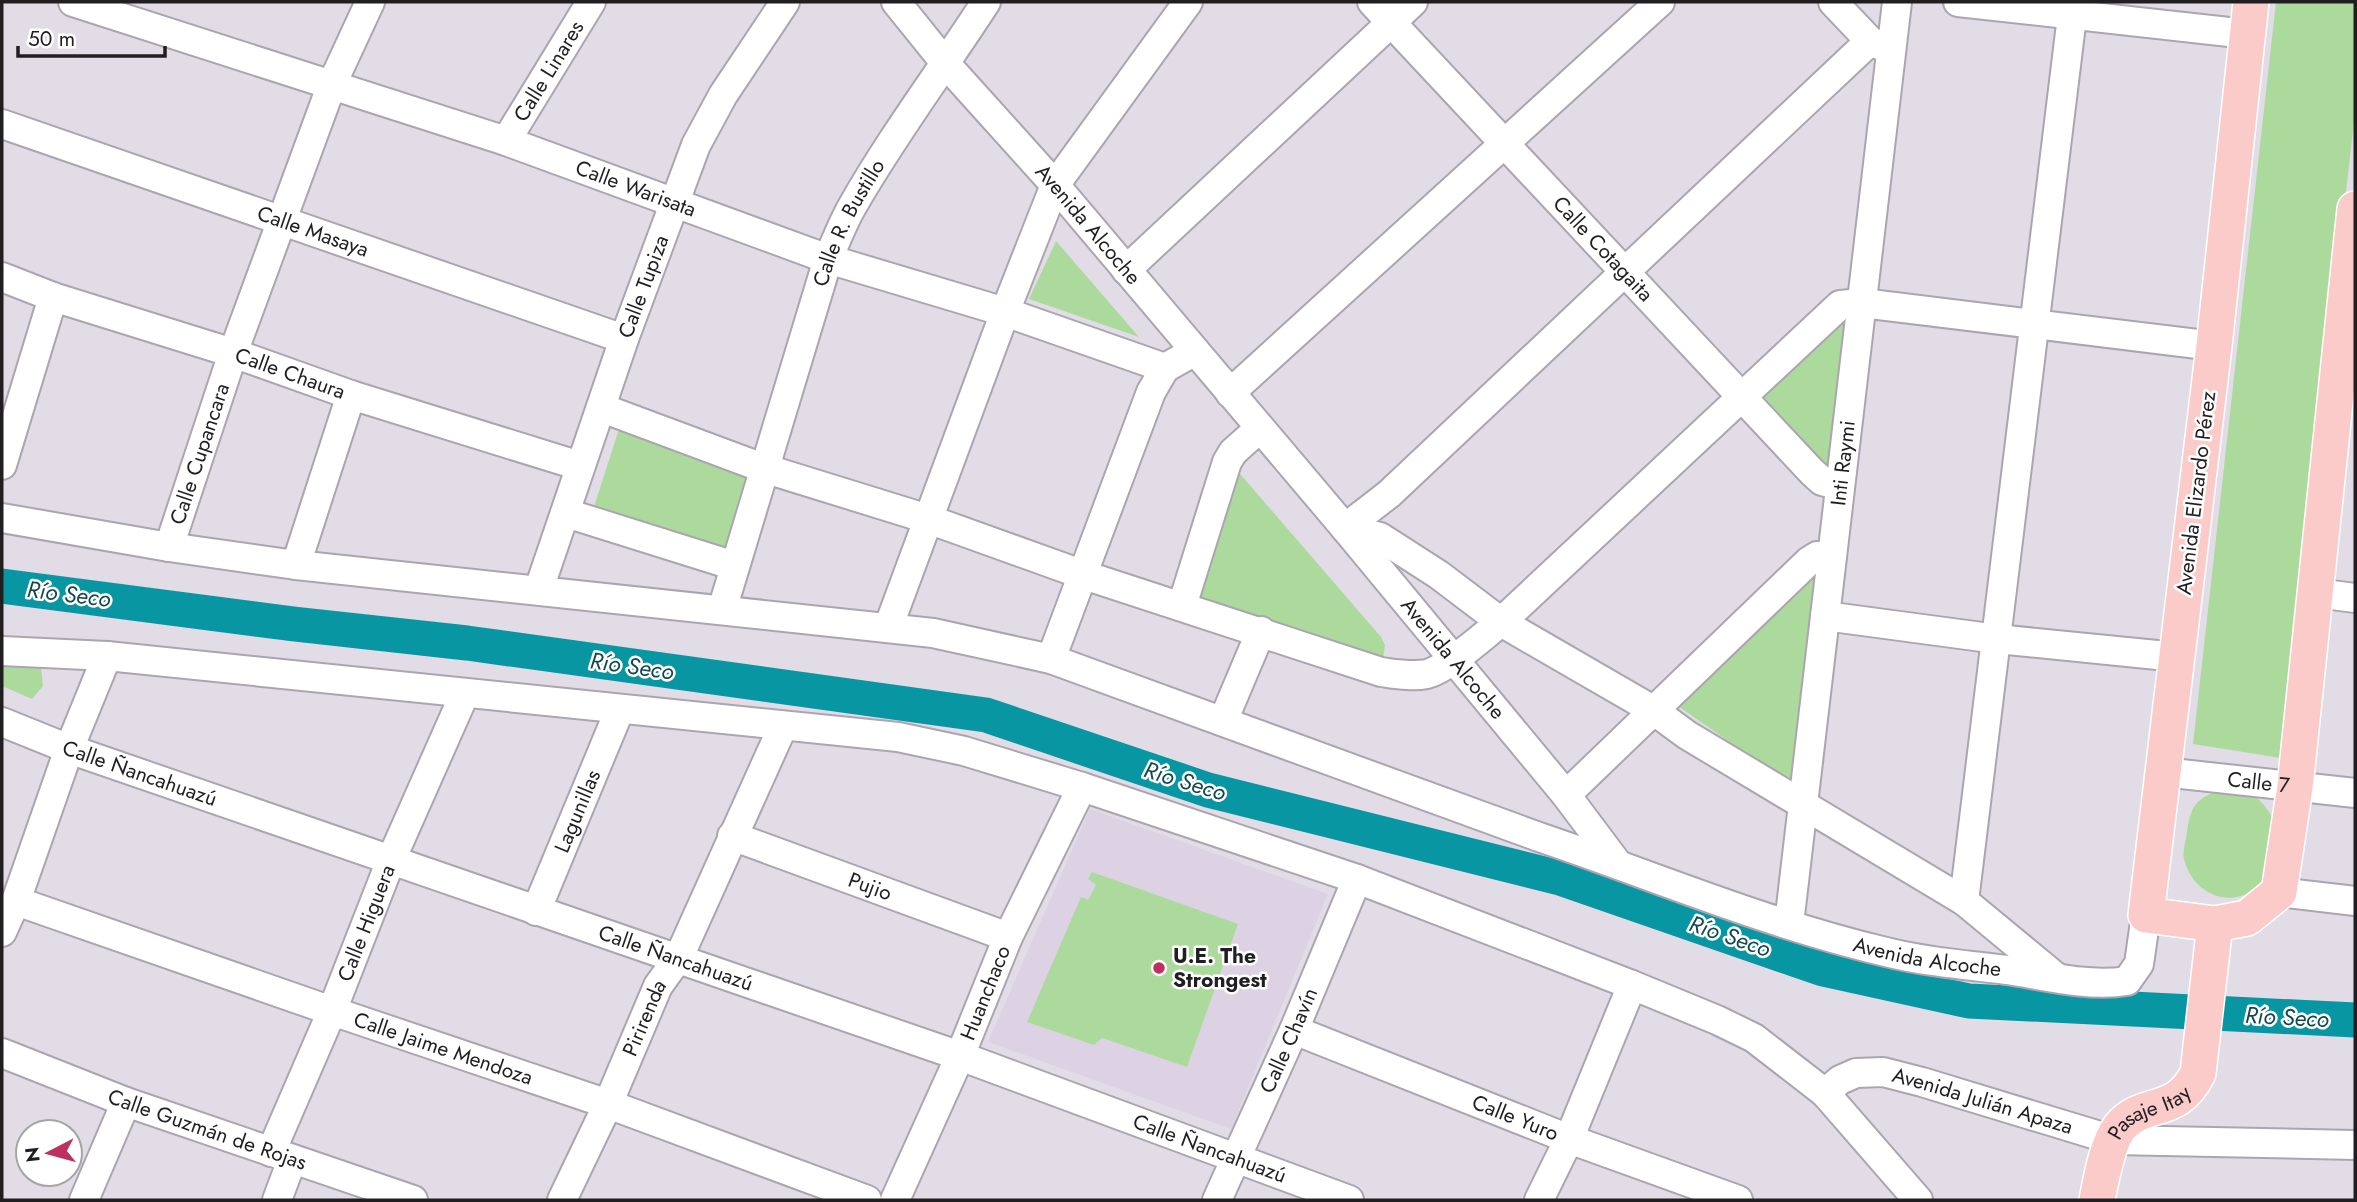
<svg xmlns="http://www.w3.org/2000/svg" width="2357" height="1202" font-family="Jost,sans-serif">
<style>
.built{fill:#dcd2e4}
.green{fill:#acda9d}
.lines{fill:none;stroke-linecap:round;stroke-linejoin:round}
.river{stroke:#0897a2;stroke-width:35}
.minor-casing{stroke:#aba5b0;stroke-width:32}
.major-casing{stroke:#fff;stroke-width:38}
.minor{stroke:#fff;stroke-width:28}
.major{stroke:#facbc8;stroke-width:35}
.poi-dot{fill:#be305f;stroke:#fff;stroke-width:2.5}
.labels{text-anchor:middle;dominant-baseline:central;stroke-width:5;stroke-linejoin:round;paint-order:stroke}
.street-label{font-size:21px;fill:#201e21;stroke:#fff}
.poi-label{font-size:21px;font-weight:bold;fill:#201e21;stroke:#fff;text-anchor:start}
.water-label{font-size:23px;font-style:italic;fill:#14484d;stroke:#fff}
</style>
<rect width="100%" height="100%" fill="#e2dce7"/>
<path class="built" d="M1090,809l238,85 -97,235 -243,-87z"/>
<path class="green" d="M2276,2h79v111l-74,645 -88,-14z
M1056,241l83,96 -110,-38z
M1852,307l-21,173 -76,-81z
M619,429l138,45 -26,81 -138,-45z
M1235,468l146,169 4,8 -2,14h-5l-186,-63z
M1815,565l-21,222 -116,-81z
M2,666l39,2 2,18 -11,13 -30,-13z
M2220,790c34,2 37,3 56,32 -2,15 -2,36 -8,49 -20,42 -73,32 -84,-12 -2,-8 2,-18 3,-27 4,-26 8,-33 33,-42z
M1092,872l146,52 -51,143 -85,-29 -8,7 -67,-23 54,-125 7,3 8,-15 -8,-6z"/>
<g class="lines">
<path class="river" d="M2,586l292,38 173,19 519,72 222,75 352,88 263,91 146,32 386,19"/>
<g class="minor-casing">
<g id="minor">
<path id="s1" d="M73,2l433,139 322,118 177,53 160,56 30,-17"/>
<path id="s2" d="M896,2l50,62 109,121 290,343 221,267 51,68"/>
<path id="s3" d="M1372,2l440,470 10,9 18,5"/>
<path d="M1833,2l37,39 16,7"/>
<path d="M1958,2l289,32"/>
<path id="s4" d="M2,124l622,215"/>
<path id="s5" d="M506,141l85,-139"/>
<path d="M1126,270l287,-268"/>
<path id="s6" d="M2,277l51,20 180,56 118,42 229,71"/>
<path d="M1230,393l430,-391"/>
<path d="M602,408l161,60 165,51 156,56 297,97c15,2 31,5 46,2 20,-5 56,-38 74,-52l339,-317 22,-2 352,43"/>
<path d="M2,465l51,-168"/>
<path d="M566,513l169,53"/>
<path id="s7" d="M2,518l167,29 127,18 637,68 118,26 488,178c115,39 228,87 347,115 39,10 81,13 121,18 39,6 81,17 120,11l12,-17 7,-49"/>
<path d="M1345,528l35,9 59,38 62,47 152,88 34,25 277,166 92,76"/>
<path d="M1345,528l44,-34 481,-453"/>
<path id="s8" d="M169,547l64,-194 99,-269 38,-82"/>
<path d="M296,565l55,-170"/>
<path id="s9" d="M539,589l85,-250 72,-194 27,-50 62,-93"/>
<path d="M2316,593l39,5"/>
<path d="M1182,606l45,-144 6,-10 27,-24"/>
<path id="s10" d="M722,610l106,-351c8,-18 15,-37 25,-54 40,-70 89,-135 133,-203"/>
<path d="M1825,616l172,23 180,18"/>
<path d="M888,628l117,-316 50,-127 133,-183"/>
<path d="M2,651l105,5 791,81 66,14 118,36 275,92 275,106 85,35 37,18 71,55 93,107"/>
<path d="M1051,659l100,-267 14,-24"/>
<path d="M1223,721l38,-90"/>
<path id="s11" d="M2,722l67,27 891,307 389,144"/>
<path id="s12" d="M2163,772l192,21"/>
<path d="M1566,795l243,-234 8,-5h15"/>
<path id="s13" d="M732,836l276,101"/>
<path d="M2279,892l76,9"/>
<path id="s14" d="M16,901l316,110 276,93 259,96"/>
<path d="M1964,901l108,-885"/>
<path id="s15" d="M536,911l84,-202"/>
<path id="s16" d="M1789,924l108,-922"/>
<path d="M2,932l14,-31 53,-152 38,-93"/>
<path id="s17" d="M1294,1030l275,109 169,61"/>
<path id="s18" d="M2,1053l124,49 287,98"/>
<path id="s19" d="M1825,1093l15,-13 16,-7 27,-1 39,10 191,58 242,5"/>
<path id="s20" d="M271,1152l61,-141 59,-151 74,-167"/>
<path d="M84,1200l42,-98"/>
<path d="M277,1200l15,-40"/>
<path id="s21" d="M562,1200l46,-96 50,-118 21,-29 104,-231"/>
<path id="s22" d="M895,1200l65,-144 48,-119 74,-150"/>
<path id="s23" d="M1217,1200l77,-170 63,-151"/>
<path d="M1539,1200l30,-61 63,-154"/>
</g>
</g>
<g class="major-casing">
<g id="major">
<path d="M2251,2l-37,344 -68,569 69,9 32,-6 32,-26 16,-105 60,-578"/>
<path id="s24" d="M2097,1200c4,-20 10,-57 23,-73 23,-28 57,-10 78,-54l17,-149"/>
</g>
</g>
<use href="#minor" class="minor"/>
<use href="#major" class="major"/>
</g>
<circle class="poi-dot" cx="1159" cy="968" r="7"/>
<g class="labels">
<g class="street-label">
<text stroke="none"><textPath href="#s5" startOffset="82">Calle Linares</textPath></text>
<text stroke="none"><textPath href="#s1" startOffset="593">Calle Warisata</textPath></text>
<text stroke="none"><textPath href="#s10" startOffset="408">Calle R. Bustillo</textPath></text>
<text stroke="none"><textPath href="#s2" startOffset="294">Avenida Alcoche</textPath></text>
<text stroke="none"><textPath href="#s4" startOffset="329">Calle Masaya</textPath></text>
<text stroke="none"><textPath href="#s3" startOffset="338">Calle Cotagaita</textPath></text>
<text stroke="none"><textPath href="#s9" startOffset="320">Calle Tupiza</textPath></text>
<text stroke="none"><textPath href="#s6" startOffset="304">Calle Chaura</textPath></text>
<text stroke="none"><textPath href="#s8" startOffset="98">Calle Cupancara</textPath></text>
<text stroke="none"><textPath href="#s16" startOffset="464">Inti Raymi</textPath></text>
<text transform="translate(2196 493) rotate(-83)">Avenida Elizardo Pérez</text>
<text stroke="none"><textPath href="#s2" startOffset="861">Avenida Alcoche</textPath></text>
<text stroke="none"><textPath href="#s11" startOffset="147">Calle Ñancahuazú</textPath></text>
<text stroke="none"><textPath href="#s12" startOffset="96">Calle 7</textPath></text>
<text stroke="none"><textPath href="#s15" startOffset="108">Lagunillas</textPath></text>
<text stroke="none"><textPath href="#s13" startOffset="147">Pujio</textPath></text>
<text stroke="none"><textPath href="#s20" startOffset="248">Calle Higuera</textPath></text>
<text stroke="none"><textPath href="#s7" startOffset="1986">Avenida Alcoche</textPath></text>
<text stroke="none"><textPath href="#s11" startOffset="714">Calle Ñancahuazú</textPath></text>
<text stroke="none"><textPath href="#s22" startOffset="226">Huanchaco</textPath></text>
<text stroke="none"><textPath href="#s21" startOffset="200">Pirirenda</textPath></text>
<text stroke="none"><textPath href="#s23" startOffset="175">Calle Chavín</textPath></text>
<text stroke="none"><textPath href="#s14" startOffset="452">Calle Jaime Mendoza</textPath></text>
<text stroke="none"><textPath href="#s19" startOffset="168">Avenida Julián Apaza</textPath></text>
<text stroke="none"><textPath href="#s24" startOffset="110">Pasaje Itay</textPath></text>
<text stroke="none"><textPath href="#s17" startOffset="238">Calle Yuro</textPath></text>
<text stroke="none"><textPath href="#s18" startOffset="219">Calle Guzmán de Rojas</textPath></text>
<text stroke="none"><textPath href="#s11" startOffset="1281">Calle Ñancahuazú</textPath></text>
</g>
<g class="poi-label">
<text x="1173" y="956">U.E. The<tspan x="1173" dy="24">Strongest</tspan></text>
</g>
<g class="water-label">
<text transform="translate(69 594) rotate(7)">Río Seco</text>
<text transform="translate(632 666) rotate(8)">Río Seco</text>
<text transform="translate(1185 781) rotate(17)">Río Seco</text>
<text transform="translate(1730 936) rotate(19)">Río Seco</text>
<text transform="translate(2287 1017) rotate(3)">Río Seco</text>
</g>
</g>
<rect width="2357" height="1202" fill="none" stroke="#201e21" stroke-width="7"/>
<g transform="translate(49 1153) rotate(264)"><circle r="33" fill="#ffffff" stroke="#a6a5a6" stroke-width="2"/>
<path d="M0-5L12 26L0 18L-12 26Z" fill="#be305f"/>
<text y="-10" font-size="19" font-weight="bold" text-anchor="middle" fill="#201e21">N</text>
</g>
<path d="M18 46v10h147v-10" fill="none" stroke="#201e21" stroke-width="3.5"/>
<text x="28" y="46" font-size="21" fill="#201e21" stroke="#ffffff" stroke-width="5" paint-order="stroke">50 m</text>
</svg>
